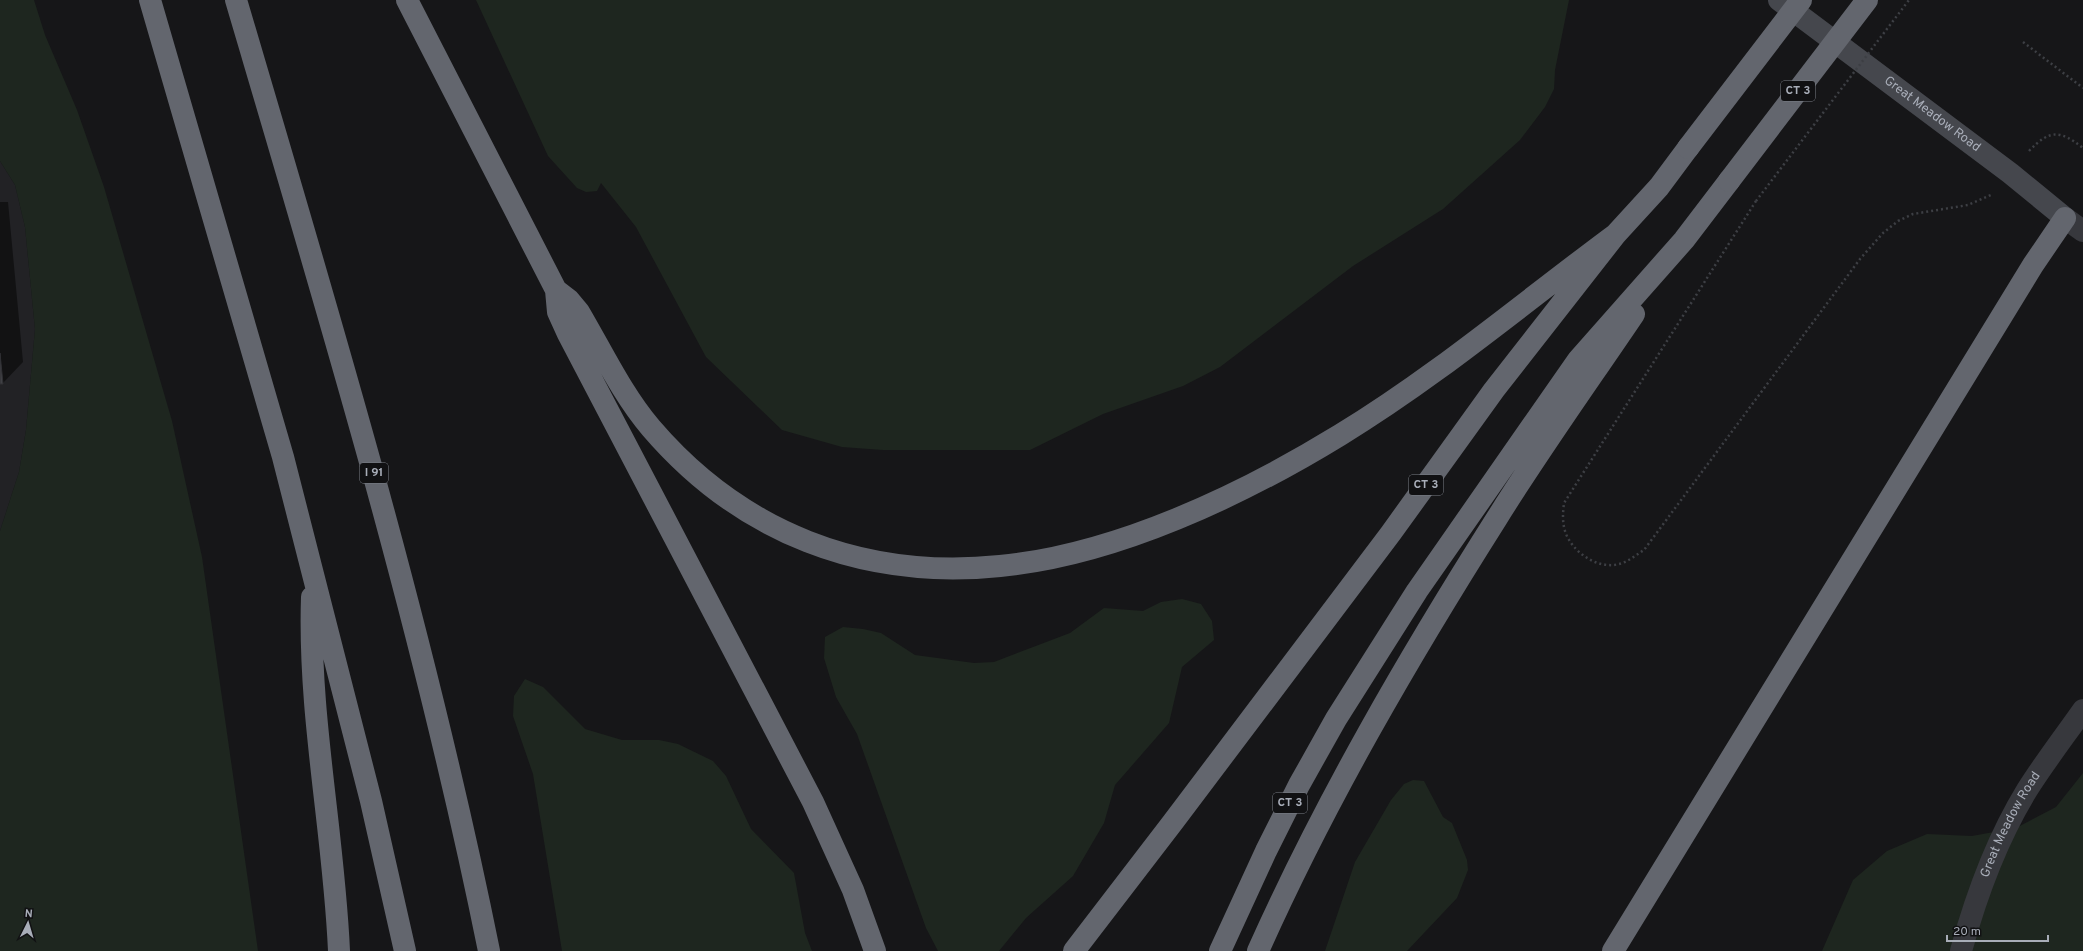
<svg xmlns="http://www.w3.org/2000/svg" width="2083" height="951" font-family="Overpass,sans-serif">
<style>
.built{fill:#222225}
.green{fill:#1e261f}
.shadow{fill:#0007}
.building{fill:#404145;stroke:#303034}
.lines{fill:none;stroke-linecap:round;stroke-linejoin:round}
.path{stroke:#3d3f44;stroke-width:2.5;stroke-dasharray:2 3;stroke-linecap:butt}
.street{stroke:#37383d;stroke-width:22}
.secondary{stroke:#45474d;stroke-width:22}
.highway{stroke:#63666e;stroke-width:22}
.path-bridge{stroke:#3d3f44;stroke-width:2.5;stroke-dasharray:2 3;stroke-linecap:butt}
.highway-bridge{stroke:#63666e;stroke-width:22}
.labels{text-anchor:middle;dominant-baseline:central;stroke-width:3.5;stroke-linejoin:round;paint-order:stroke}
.shield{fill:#111113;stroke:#7b7e86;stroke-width:1}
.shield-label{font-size:12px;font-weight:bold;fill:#a8adb8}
.street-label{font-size:13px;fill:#a8adb8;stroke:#111113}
</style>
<rect width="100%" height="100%" fill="#161618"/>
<path class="built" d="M0,161l15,24 10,42 10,102 -9,101 -7,42 -19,59z"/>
<path class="green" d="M0,0h34l11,35 32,75 27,77 68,234 30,136 56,394h-258v-420l19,-59 7,-42 9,-101 -10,-102 -10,-42 -15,-24z
M476,0h1093l-14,70 -1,19 -9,18 -25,33 -77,69 -90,57 -133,101 -37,19 -80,28 -73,36h-147l-41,-3 -60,-17 -76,-73 -70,-130 -35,-44 -4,8 -11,1 -9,-4 -29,-32z
M1182,599l19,5 11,17 2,19 -32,27 -13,56 -54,62 -11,38 -31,53 -47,42 -27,33h-61l-12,-23 -69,-194 -21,-37 -12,-39 1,-21 18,-10 20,2 18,4 34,22 59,8 20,-1 76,-29 34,-25 39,3 18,-9z
M525,679l18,8 42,42 37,11h37l19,4 35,17 13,15 25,53 43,44 11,60 7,18h-250l-29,-177 -20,-58 1,-20z
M2083,773v178h-261l31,-71 34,-29 40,-17 45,2 44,-8 40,-21z
M1413,780l11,1 19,36 9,6 15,37 1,10 -11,28 -50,53h-82l30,-89 36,-62 13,-16z"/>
<path class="shadow" d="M0,202h8l15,160 -20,21h-3z"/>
<path class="building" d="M0,353l3,31h-3z"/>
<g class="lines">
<path class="path" d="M2023,42l60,46
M2029,151c21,-22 31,-21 54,-3
M1756,201l-192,302c-1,9 -2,18 1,28 6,20 32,39 54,33 9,-2 17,-9 25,-14l216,-291 23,-26 15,-12 15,-7 55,-9 23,-10"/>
<g class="street">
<path d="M2065,218l18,13"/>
<path id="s1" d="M1961,951c15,-55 36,-112 66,-161 17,-27 37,-53 56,-80"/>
</g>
<path class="secondary" id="s2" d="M1779,0l231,173 55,45"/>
<path class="highway" d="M150,0l133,457 88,344 34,150
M236,0c93,315 188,629 253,951
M407,0l149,290 13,10 10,12c23,39 43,82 72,116 90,105 212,152 349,138 116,-11 242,-71 340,-131 97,-59 184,-133 276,-201
M556,290l2,22 10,22 245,468 40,88 22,61
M312,597c-4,119 22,236 27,354
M1074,951l99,-129 218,-289 103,-143 122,-156 43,-47 29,-39
M1220,951l46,-100 33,-66 37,-66 81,-128 161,-231 106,-120 45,-59
M1258,951c67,-150 151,-294 239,-433 43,-69 91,-136 137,-204
M1613,951l420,-686 32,-47"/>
<path class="path-bridge" d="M1756,201l153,-201"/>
<path class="highway-bridge" d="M1688,148l113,-148
M1729,181l138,-181"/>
</g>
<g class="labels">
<g class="shield">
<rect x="1781" y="81" width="34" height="20" rx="3"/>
<rect x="360" y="463" width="28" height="20" rx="3"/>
<rect x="1409" y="475" width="34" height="20" rx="3"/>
<rect x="1273" y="793" width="34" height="20" rx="3"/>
</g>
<g class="shield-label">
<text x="1798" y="91">CT 3</text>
<text x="374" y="473">I 91</text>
<text x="1426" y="485">CT 3</text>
<text x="1290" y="803">CT 3</text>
</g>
<g class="street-label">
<text stroke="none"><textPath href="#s2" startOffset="191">Great Meadow Road</textPath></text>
<text stroke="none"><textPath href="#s1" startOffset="136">Great Meadow Road</textPath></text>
</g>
</g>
<g transform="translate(28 923) rotate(5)" stroke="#111113" stroke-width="3" paint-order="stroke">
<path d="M0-3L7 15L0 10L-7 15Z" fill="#a8adb8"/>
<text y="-6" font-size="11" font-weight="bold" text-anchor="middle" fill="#a8adb8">N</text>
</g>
<path d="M1947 935v6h101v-6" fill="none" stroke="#a8adb8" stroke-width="2"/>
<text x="1953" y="935" font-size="12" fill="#a8adb8" stroke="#111113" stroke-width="3" paint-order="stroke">20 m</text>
</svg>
